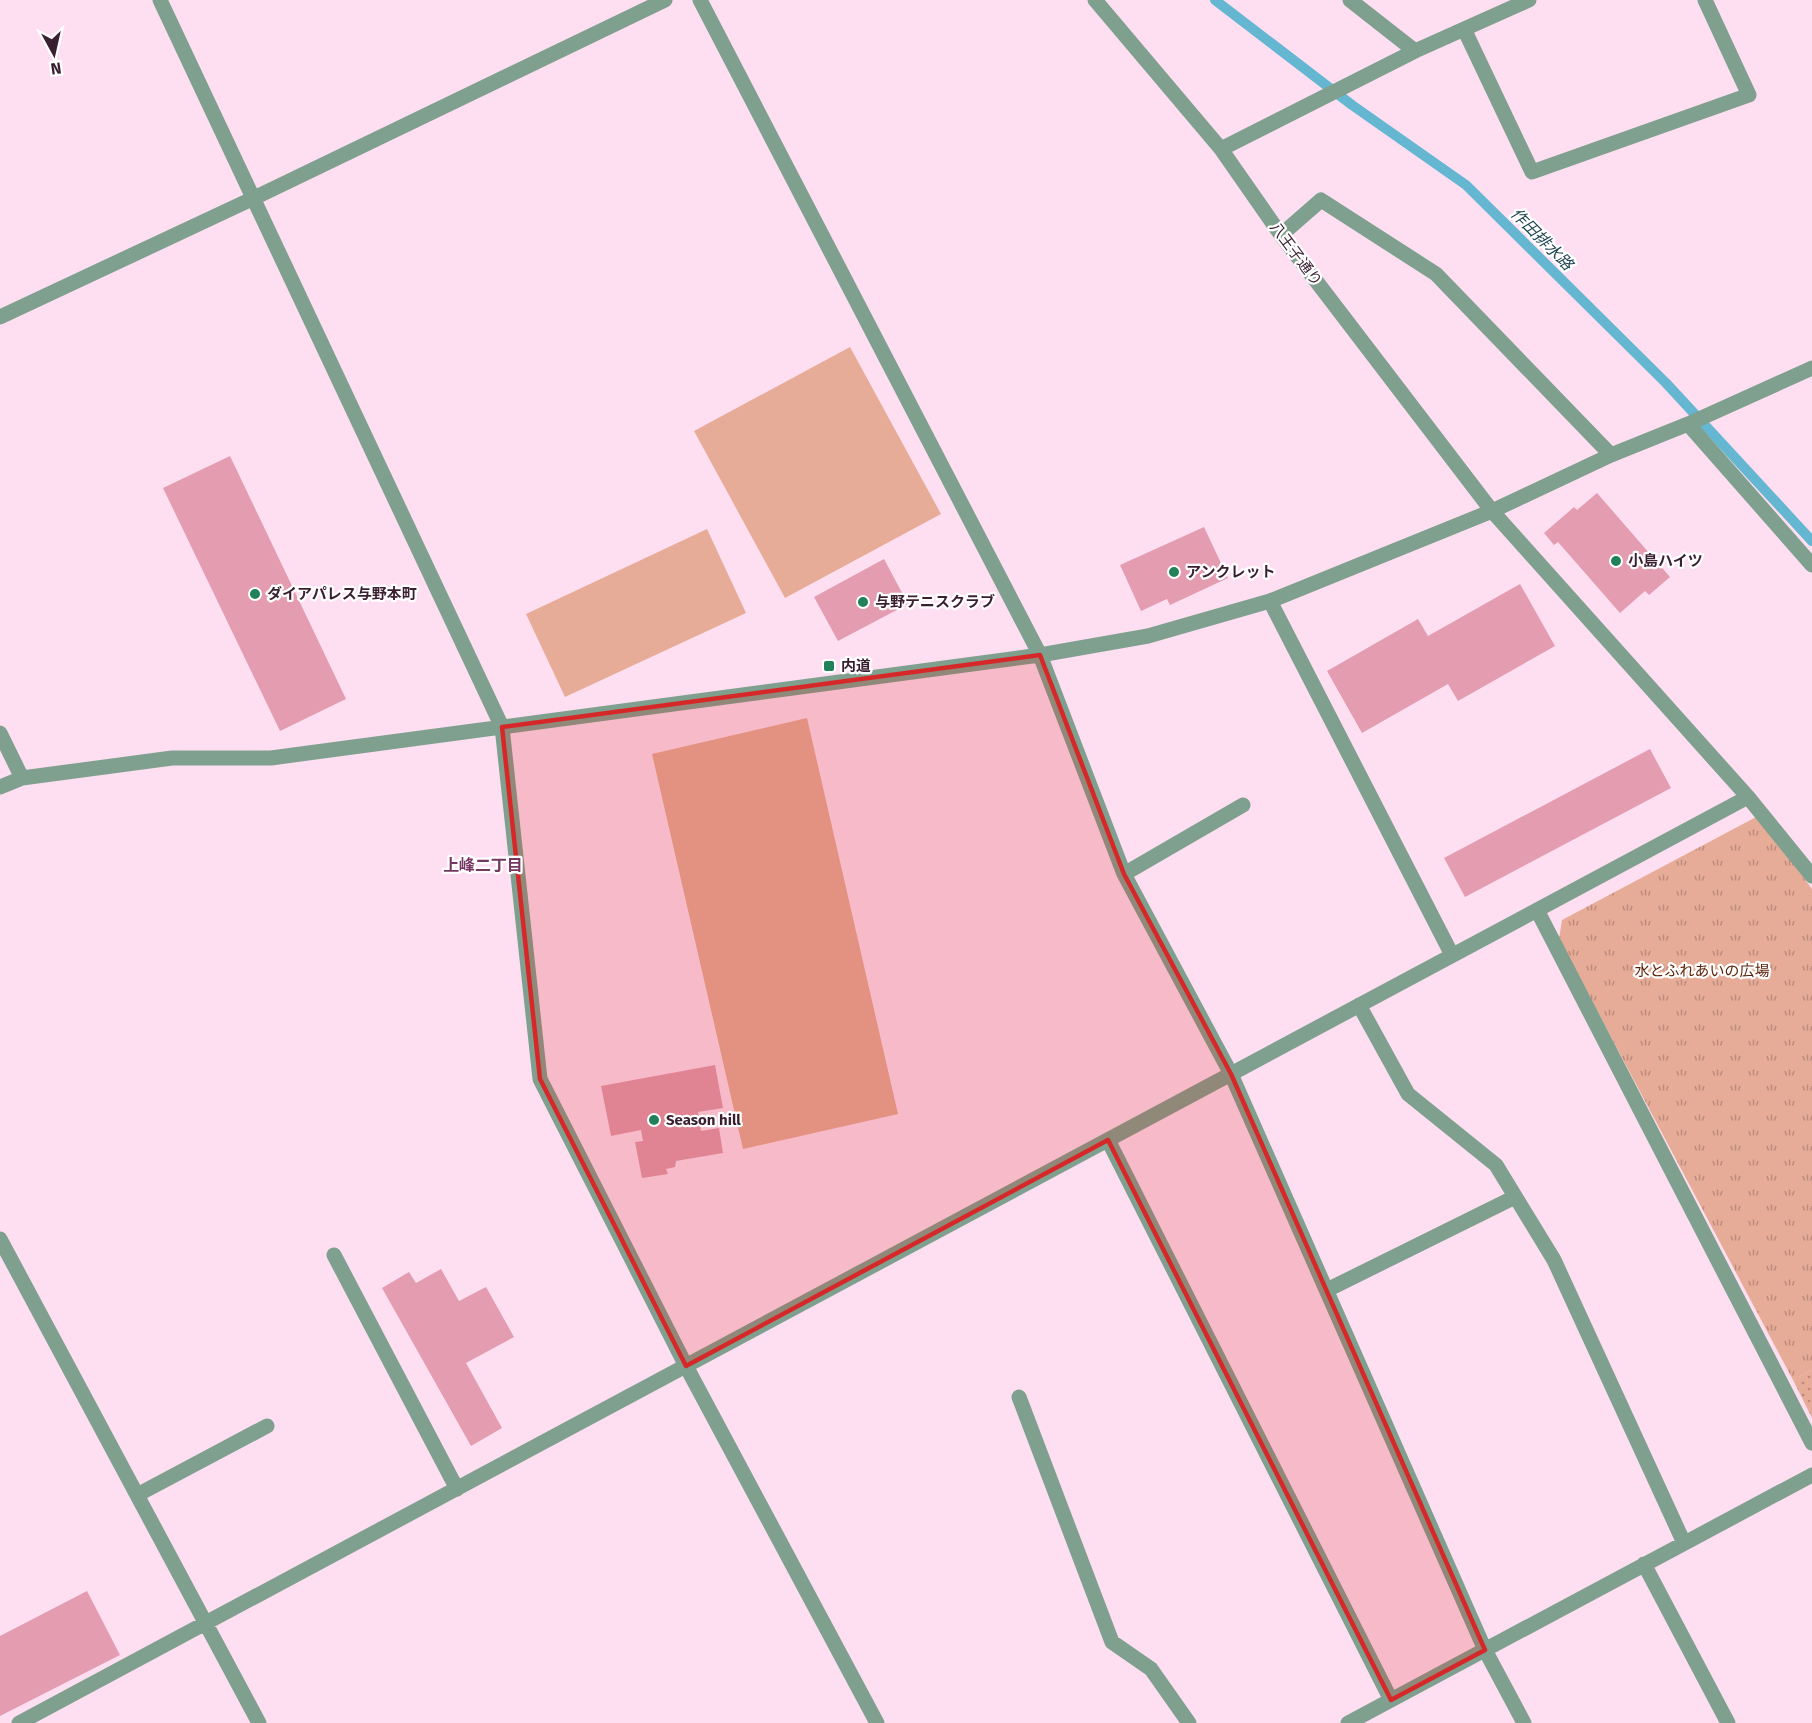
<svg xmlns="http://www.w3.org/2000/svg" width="1812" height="1723" font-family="'Fira Sans','Noto Sans JP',sans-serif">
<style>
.grass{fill:url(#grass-dots)}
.park{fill:url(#park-tufts)}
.pitch{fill:#e7ac97}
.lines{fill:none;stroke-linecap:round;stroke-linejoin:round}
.stream{stroke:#65b7d1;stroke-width:10}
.building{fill:#e39cb0}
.minor{stroke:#7fa08e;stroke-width:15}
.marked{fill:#d62828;fill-opacity:0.2;stroke:#d62828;stroke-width:4.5;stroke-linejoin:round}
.poi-dot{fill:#218159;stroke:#fff;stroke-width:2}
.labels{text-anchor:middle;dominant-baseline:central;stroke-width:4.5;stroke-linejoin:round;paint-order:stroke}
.street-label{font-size:15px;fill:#3a1f31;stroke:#fff}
.poi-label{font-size:15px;font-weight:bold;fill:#3a1f31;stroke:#fff;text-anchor:start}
.park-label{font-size:15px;fill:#591d03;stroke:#fff}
.water-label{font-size:16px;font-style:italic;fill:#1f4551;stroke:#fff}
.neighbourhood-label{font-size:16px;font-weight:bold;fill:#753761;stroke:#fff}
</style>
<defs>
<pattern id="grass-dots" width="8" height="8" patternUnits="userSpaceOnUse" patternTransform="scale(1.5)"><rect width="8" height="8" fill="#e7ac97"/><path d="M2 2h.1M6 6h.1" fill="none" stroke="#bc8b7c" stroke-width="1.8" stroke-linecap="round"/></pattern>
<pattern id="park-tufts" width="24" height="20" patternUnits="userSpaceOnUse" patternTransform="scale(1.5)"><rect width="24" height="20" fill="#e7ac97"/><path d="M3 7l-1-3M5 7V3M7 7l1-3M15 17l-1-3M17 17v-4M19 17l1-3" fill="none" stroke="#bc8b7c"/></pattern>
</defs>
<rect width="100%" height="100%" fill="#fedff2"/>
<path class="grass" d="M1812,1370v48l-19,-38z"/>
<path class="park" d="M1758,816l54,73v481l-19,10 -234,-441 3,-19z"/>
<path class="pitch" d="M850,347l91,167 -156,84 -91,-167z
M707,529l39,84 -181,84 -39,-83z
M807,718l91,396 -155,35 -91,-395z"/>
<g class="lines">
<path class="stream" d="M1215,0l137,105 114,80 200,198 146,158"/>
</g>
<path class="building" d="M230,456l116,243 -66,32 -117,-243z
M1597,493l73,84 -21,18 -4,-4 -25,22 -62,-71 -4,3 -10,-12 30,-26 3,3z
M1204,527l24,51 -58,27 -3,-6 -26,12 -21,-46z
M884,559l24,45 -70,37 -24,-44z
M1520,584l35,62 -97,55 -10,-17 -86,49 -35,-62 91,-52 10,17z
M1650,749l21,39 -206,109 -21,-39z
M715,1065l8,43 -25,4 3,19 18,-3 4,25 -47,8 -1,6 -9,2 2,5 -26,4 -7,-36 8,-1 -2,-11 -30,6 -10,-50z
M441,1269l18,32 27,-14 28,50 -48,26 36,65 -31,18 -89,-158 27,-16 7,11z
M87,1591l33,64 -120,61v-80z"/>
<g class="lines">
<path class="minor" d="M160,0l342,727 38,352 146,287 191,357
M700,0l340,655 84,219 107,200 254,576 39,73
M1095,0l126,149 60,86 211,276 256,286 64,79
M1350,0l65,51
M1464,29l68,143 217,-77 -44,-95
M1221,149l194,-98 114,-51
M1281,235l40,-35 115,74 175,181
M0,317l254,-119 411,-198
M1688,424l124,141
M1270,601l182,354
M0,733l22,45
M0,787l22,-9 150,-20h99l769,-103 108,-19 122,-35 222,-90 119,-56 77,-31 124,-56
M1124,874l119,-69
M1537,910l275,533
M1359,1005l49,89 88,71 58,95 130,283
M1108,1140l283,560
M0,1239l259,484
M334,1255l123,234
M1327,1290l188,-93
M1019,1397l93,245 39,27 38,54
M137,1495l130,-69
M1644,1564l84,159
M19,1723l1729,-926
M1348,1723l464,-248"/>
</g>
<path class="marked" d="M1040,655l84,219 107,200 254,576 -94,50 -283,-560 -422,226 -146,-287 -38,-352z"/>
<g class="poi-dot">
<circle cx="1616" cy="561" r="6"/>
<circle cx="1174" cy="572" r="6"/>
<circle cx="255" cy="594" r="6"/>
<circle cx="863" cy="602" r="6"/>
<rect x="823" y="660" width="12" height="12" rx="3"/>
<circle cx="654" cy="1120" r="6"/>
</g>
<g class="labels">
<g class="street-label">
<text transform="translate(1296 254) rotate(53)">八王子通り</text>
</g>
<g class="poi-label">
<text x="1628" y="561">小島ハイツ</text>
<text x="1186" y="572">アンクレット</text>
<text x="267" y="594">ダイアパレス与野本町</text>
<text x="875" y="602">与野テニスクラブ</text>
<text x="841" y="666">内道</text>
<text x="666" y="1120">Season hill</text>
</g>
<g class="park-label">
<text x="1702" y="971">水とふれあいの広場</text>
</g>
<g class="water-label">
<text transform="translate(1542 239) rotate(45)">作田排水路</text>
</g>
<g class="neighbourhood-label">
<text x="483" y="865">上峰二丁目</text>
</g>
</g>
<g transform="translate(54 54) rotate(172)" stroke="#ffffff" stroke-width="4.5" paint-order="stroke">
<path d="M0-4.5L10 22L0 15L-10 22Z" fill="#3a1f31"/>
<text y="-9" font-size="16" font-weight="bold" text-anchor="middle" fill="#3a1f31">N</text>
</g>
</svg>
